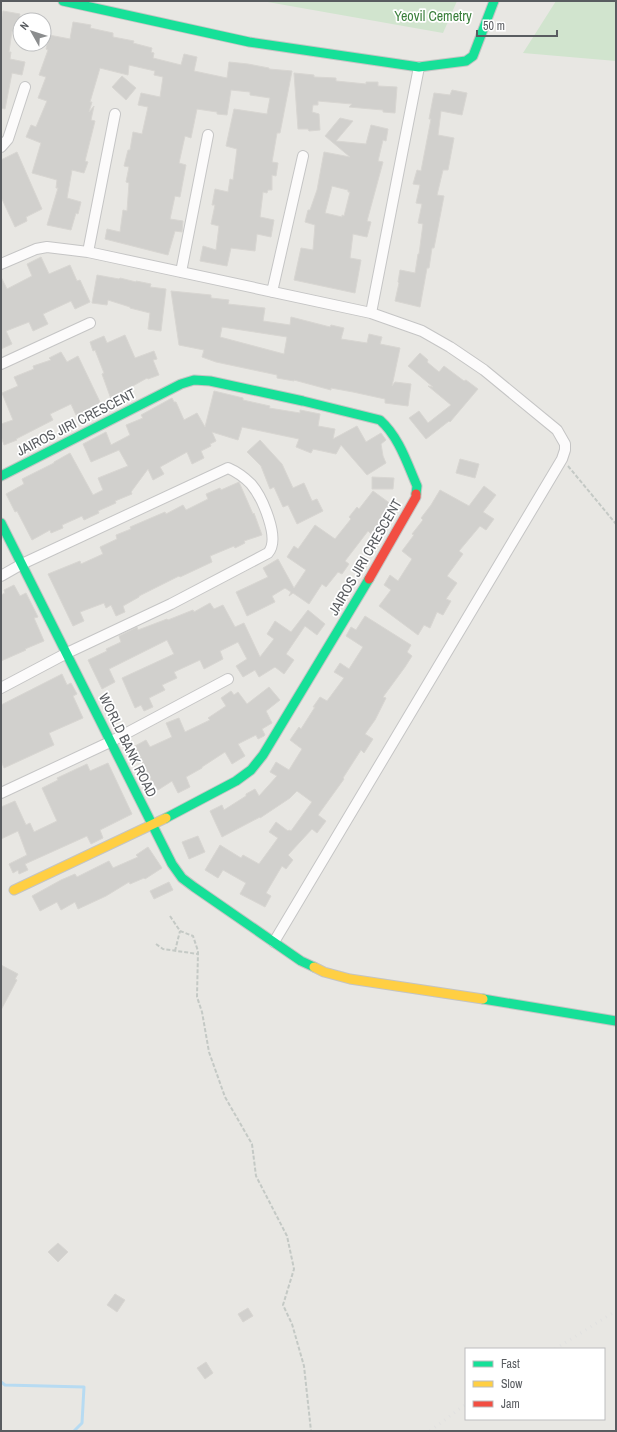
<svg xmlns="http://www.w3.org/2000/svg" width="617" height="1432" font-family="'Archivo Narrow',sans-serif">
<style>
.green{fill:#d1e4ce}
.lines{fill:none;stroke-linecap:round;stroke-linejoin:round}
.stream{stroke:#b7dbf2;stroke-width:3}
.building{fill:#d1d0cd;stroke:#d8d6d2;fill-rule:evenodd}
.street-casing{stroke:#c5c5c5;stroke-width:12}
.fast-casing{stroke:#c4c4c3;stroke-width:11}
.slow-casing{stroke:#c4c4c3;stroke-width:11}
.jam-casing{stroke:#c4c4c3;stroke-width:11}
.path{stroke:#c4c9c5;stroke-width:2;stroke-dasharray:4 2;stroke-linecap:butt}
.street{stroke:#fcfbfb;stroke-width:10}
.fast{stroke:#16e098;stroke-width:9}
.slow{stroke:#ffcf43;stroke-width:9}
.jam{stroke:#f24e42;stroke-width:9}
.rail{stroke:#e1e1e0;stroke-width:3;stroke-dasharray:1 5;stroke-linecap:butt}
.labels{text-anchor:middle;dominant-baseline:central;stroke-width:3.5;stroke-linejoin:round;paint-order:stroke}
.park-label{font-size:14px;fill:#397e3a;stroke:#fff}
.street-label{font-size:14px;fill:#595c60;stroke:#fff}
</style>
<rect width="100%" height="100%" fill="#e8e7e3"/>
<path class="green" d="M262,1h195l-14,32z
M556,1h60v60l-93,-8z"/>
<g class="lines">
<path class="stream" d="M1,1382l4,3 79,2 -2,36 -8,8"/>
</g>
<path class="building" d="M3,11l17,3 -3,18 -5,-1 -3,21h2l-1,7 15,3 -3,13 -10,-2 -7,36 -4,-1v-85z
M73,22l18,3 -1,3 23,5v4l21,4 -1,2 19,5 -1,4 3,1 -1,5 28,7 3,-11 13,3 -3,14 33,7 2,-16 19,2 21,4v1l23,2 -12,62h-3l-5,29 6,1 -2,13 -4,-1v15h-4l-1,3 -4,-1 -3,25 14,3 -3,17 -14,-3 -2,17 -24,-3 -4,18 -27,-5 3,-15 13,4 3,-24 -8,-2 4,-19h-3l3,-16 13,3 2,-13 3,1 4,-31 -11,-3 8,-37 33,5 3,-16 -20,-3v-3l-19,-2 -4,25 -10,-1v-2l-20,-3 -6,29 -6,-2 -6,27 7,2 -6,32 -5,-1 -5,23 13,2 -1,11 -7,-1 -7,24 -63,-16 2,-10 13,3 3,-22 4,1 2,-28 -3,-1 3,-15 -5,-1 4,-16h2l3,-18 9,2 6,-27 -10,-2 3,-12 19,4 3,-20 -9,-2 1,-4 -26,-6 -1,10 -28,-7 -10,34h2l-3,10 5,-6 -3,14 4,1 -10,40 3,1 -4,11 -12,-3 -5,28 14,4 -3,12 -2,-1 -5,17 -24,-5 11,-37h-2l1,-8 -25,-7 9,-30 -15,-6 5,-12 5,2 11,-26 -9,-3 8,-21 -7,-2 9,-25 -2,-1 3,-14 21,4z
M294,73l20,2v2l22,1v3l30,3v-2h12v4l19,1 -2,26 -12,-1v-2l-34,-3 3,-3 -34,-3v4h-5l-1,7 7,2 1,16 -11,1 -1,-2h-10z
M122,76l14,12 -10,12 -14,-13z
M452,90l15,3 -5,22 -21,-4 -3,24 16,3 -6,32h-5l-6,25 7,1 -10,52h-2l-3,20h-2l-7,39 -25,-6 4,-18 -1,-1 2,-12 15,3 3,-19h1l4,-30 -5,-1 4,-19 -6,-1 4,-18 -7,-1 4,-14 4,1 10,-52h-2l5,-26 16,2z
M340,118l13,3 -17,20 30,3 5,-19 17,4 -2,12 -3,-1 -5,21 5,1 -16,59 4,1 -4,15 -14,-3 -3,24 11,2 -6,33 -61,-13 7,-32 12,2 2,-25 -10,-3 3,-12h2l7,-20 7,-38 26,5 -25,-21zM332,186l16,4v2h2l-6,24 -2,-1v2l-17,-4z
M17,152l25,57 -16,8 1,4 -12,6 -14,-30v-37z
M41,257l8,17 21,-9 7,16 3,-1 10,22 -15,7 -4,-8 -28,13 5,10 -15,7 -4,-9 -23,9 6,13 -11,5v-72l6,12 25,-13 -5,-12z
M97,275l22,4 1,-1 16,4v-1l15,3 -1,3 16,2 -5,42 -13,-2 2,-16 -20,-5v-1l-22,-7 -1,5 -15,-2z
M171,291l40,4v3l18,2 -1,4 37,4 -2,13 27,4 1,-8 39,10 1,-2 13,3 -3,11 26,4 2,-9 13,3 -2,7 20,4 -8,38 3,-4 16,2 -3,22 -23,-3v-4l-32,-7 -22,-4v2l-37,-10v1l-17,-3v-3l-61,-13 -14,-5 2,-7 -25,-5zM222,327l65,10 -3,17 -64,-17z
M125,335l10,23 19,-7 3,8 -4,1 6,15 -11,4 -1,-1 -23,13v2l-13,6 -9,-25 2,-1 -9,-23 -2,1 -3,-9 14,-6 3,7z
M61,352l6,10 11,-6 23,48 -25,11 -5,-11 -21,10 3,6 -37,19 1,1 -13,5 -3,-9v-12l12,-4 -11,-27 16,-7 -4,-9 20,-8 -1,-3 18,-6 -2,-2z
M420,353l8,7 -1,2 12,10 5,-6 20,15 2,-1 12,9 -28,33 -1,-1 -23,18 -17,-21 10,-7 9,12 23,-18 -23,-19 5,1 -25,-21z
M214,391l29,7v2l27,6 -1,2 31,5v-3l20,4 -2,12 17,3 -2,10 24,-13 9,16 15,-9 5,7 -5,4 2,12 3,7 -19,12 -26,-30 -5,9 -23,-5 -2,4 -15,-6 3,-8 -57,-12 -4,13 -26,-8 4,9 -6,3 1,2 -10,5 3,7 -12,6 -5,-12 -27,15 4,7 -11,6 -5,-11 -17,23 1,2 -17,7 1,2 -18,8 1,2 -15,7 -2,-4 -20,9 1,3 -12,5 -1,-3 -18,10 -15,-29 -2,1 -9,-18 18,-10 -2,-5 32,-16v-1l16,-9 23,42 10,-5 -5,-12 30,-12 -9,-16 -28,12 -8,-18 23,-12 5,13 19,-10 -4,-10 17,-7 -2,-3 31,-17 2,4h2l8,18 13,-7 8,14z
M260,440l22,24 11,24 11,-5 8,18 5,-2 6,12 -26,13 -9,-19 -5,2 -9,-20 -4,2 -9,-23 -14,-14z
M460,459l19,5 -4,14 -19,-5z
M372,477l22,1 -1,11h-21z
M239,482l14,32 1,-1 8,22 -18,6 1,2 -10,5 -1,-2 -24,10 2,6 -32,15 -1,-1 -40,20v1l-16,9 2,6 -9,4 -5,-11 -5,3 -2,-5 -24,9 4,9 -11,5 -25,-52 32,-13 1,3 22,-10 -3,-7 17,-8 -1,-4 15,-6 -1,-2 35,-15 1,2 17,-9 3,5 22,-11 -2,-5 14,-6 1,2z
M484,486l12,9 -13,17 11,7 -8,11 -6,-4 -21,25 4,3 -16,22 10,7 -11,16 5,2 -8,14 -6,-3 -7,16 -6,-3 -6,10 -39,-29 12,-16 -7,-5 6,-10 8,6 14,-22 -10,-8 12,-16 -2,-1 11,-14 -2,-2 10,-13 9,-15 29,16z
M373,491l22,16 -7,10 -2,-2 -15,19 -3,-3 -23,30 4,3 -7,10 -4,-2 -12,15 -4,-3 -13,20 -16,-11 -4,3 2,-4 -6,-4 -13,8 3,6 -28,14 -11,-24 32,-15 -5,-9 15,-9 16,29 12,-18 -19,-13 7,-11 4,3 17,-24 20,14 16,-20 -2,-2 8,-10 2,2z
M14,585l6,11 6,-3 12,24 -4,1 10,23 -19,8 1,1 -25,11v-66l4,-2 -1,-3z
M210,603l4,6 9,-4 12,22 9,-4 16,34 14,-18 -7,-5 8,-13 16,11 17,-22 17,14 -8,11 -12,-9 -19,28 8,6 -10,14 -9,-7 -16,10 -4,-7 -12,7 -7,-11 11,-7 -9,-17 -18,9 3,8 -19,10 -4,-9 -26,12 3,6 -15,7 3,5 -16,8 4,9 -9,4 -3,-6 -6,3 -13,-30 52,-24 -7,-14 -58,29 6,13 -13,7 -14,-29 19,-9 -1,-2 15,-7 -2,-6 18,-9 1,3 29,-11 1,1 25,-10 1,2z
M365,616l46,29 -4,7 5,4 -7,11 -22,30 3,1 -11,22 -10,14 8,5 -9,14 -3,-3 -18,28 1,1 -26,36 8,6 -9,12 -5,-4 -24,26 5,5 -7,9 -4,-3 -16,27 5,3 -6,11 -25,-13 6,-11 -23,-13 -5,8 -13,-8 15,-25 21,13 2,-3 16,9 19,-26 -9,-6 7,-10 12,9 1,-1 2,1 21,-29 -15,-11 -7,7 -30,20v-1l-38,20 -12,-26 12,-6 2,5 22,-14v-2l9,-5 4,7 18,-20 -7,-4 6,-10 13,8 13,-21 -12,-9 9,-13 2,2 14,-22h-2l7,-10 7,4 17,-23 -10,-6 6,-9 9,6 14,-22 -17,-11 5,-9 5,3z
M62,674l5,11 4,-2 6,11 -4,2 10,22 -34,15 5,12 -50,23 -3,-7v-56z
M269,687l11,13 -14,11 6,12 -10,6 3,6 -1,1 -6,3 -2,-4 -18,9 7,12 -13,8 -7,-12 -23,15v1l-16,9 4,10 -12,6 -6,-12 -14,9 -7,-10 -16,-34 11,-6 4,7 22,-10 -6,-14 13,-5 6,14 25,-12 -2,-2 18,-12 -5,-8 10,-7 3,4 4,-3 9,12z
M108,763l24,51 -32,16 3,8 -12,6 -4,-8 -62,28 3,6 -9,4 -1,-4 -5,3 -4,-9 18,-9 -9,-24 -17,8v-32l14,-6 11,24 4,-2 4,9 23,-11 -15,-33 16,-8 -1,-2 30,-14 3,7z
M198,836l7,16 -16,7 -7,-17z
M148,847l14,21 -17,11 -1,-1 -14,6 -1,-2 -23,14 -28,13 -3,-7 -14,8 -4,-8 -17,9 -8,-15 29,-16 14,-6 2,3 32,-16 4,7 25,-11 -2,-2z
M169,882l4,8 -19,9 -4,-8z
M1,965l17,9 -3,5 2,1 -16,30z
M58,1243l10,9 -10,10 -10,-10z
M115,1294l10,6 -8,12 -10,-7z
M248,1308l5,8 -10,6 -5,-8z
M206,1362l7,11 -8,6 -8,-11z"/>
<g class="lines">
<g class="street-casing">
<path id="street" d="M1,147l7,-8 17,-52
M88,252l27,-138
M1,264l35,-15 11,-2 41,5 283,61 48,-246
M181,272l27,-137
M272,292l31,-136
M1,364l89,-41
M1,576l21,-12 206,-96c7,3 17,10 23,16 11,13 30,55 17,69l-97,51 -104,49 -66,35
M1,793l109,-51 118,-63
M274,942l288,-483 3,-9v-6l-8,-14 -73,-60 -34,-23 -28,-16 -51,-18"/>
</g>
<g class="fast-casing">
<path id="fast" d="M63,1l186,41 170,25 47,-6 7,-5 21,-55
M1,476l180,-92 13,-4 16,1 93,20 77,19c19,17 27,43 37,66l-1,8
M1,523l171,341 10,14 12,9 107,74 13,6
M166,818l70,-37 15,-11 12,-15 106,-176
M483,999l133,22"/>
</g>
<g class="slow-casing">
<path id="slow" d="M14,890l152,-72
M314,967l10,5 26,7 133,20"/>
</g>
<g class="jam-casing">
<path id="jam" d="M369,579l47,-82v-3"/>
</g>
<path class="path" d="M568,466l48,58
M170,916l10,15 13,5 5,15 -1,46 5,15 7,40 16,45 27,47 4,32 31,60 7,33 -11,36 9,19 12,42 7,65
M156,944l7,5 35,5
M175,951l5,-20"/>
<use href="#street" class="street"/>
<use href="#fast" class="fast"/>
<use href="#slow" class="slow"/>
<use href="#jam" class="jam"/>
<path class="rail" d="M555,1349l61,-38
M430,1431l36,-27"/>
</g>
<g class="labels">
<g class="park-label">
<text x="433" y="16">Yeovil Cemetry</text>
</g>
<g class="street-label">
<text transform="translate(76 422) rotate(-27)">JAIROS JIRI CRESCENT</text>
<text transform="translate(365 557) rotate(-60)">JAIROS JIRI CRESCENT</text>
<text transform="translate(128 745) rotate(64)">WORLD BANK ROAD</text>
</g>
</g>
<rect width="617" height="1432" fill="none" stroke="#595c60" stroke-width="4"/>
<rect x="465" y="1348" width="140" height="72" fill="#ffffff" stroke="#bdbebf"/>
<rect x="473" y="1361" width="20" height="6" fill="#16e098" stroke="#bdbebf"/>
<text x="501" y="1368" font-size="12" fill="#595c60">Fast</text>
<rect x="473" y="1381" width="20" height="6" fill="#ffcf43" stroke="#bdbebf"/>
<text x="501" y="1388" font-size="12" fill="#595c60">Slow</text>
<rect x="473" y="1401" width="20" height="6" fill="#f24e42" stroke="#bdbebf"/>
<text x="501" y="1408" font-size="12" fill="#595c60">Jam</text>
<g transform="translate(32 32) rotate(309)"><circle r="19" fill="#ffffff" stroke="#bdbebf"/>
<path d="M0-3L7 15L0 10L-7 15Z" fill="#8b8d8e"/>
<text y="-6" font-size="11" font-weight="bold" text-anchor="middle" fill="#595c60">N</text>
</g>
<path d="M477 30v6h80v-6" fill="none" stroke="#595c60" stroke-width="2"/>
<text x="483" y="30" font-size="12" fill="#595c60" stroke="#ffffff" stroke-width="3" paint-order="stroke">50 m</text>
</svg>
